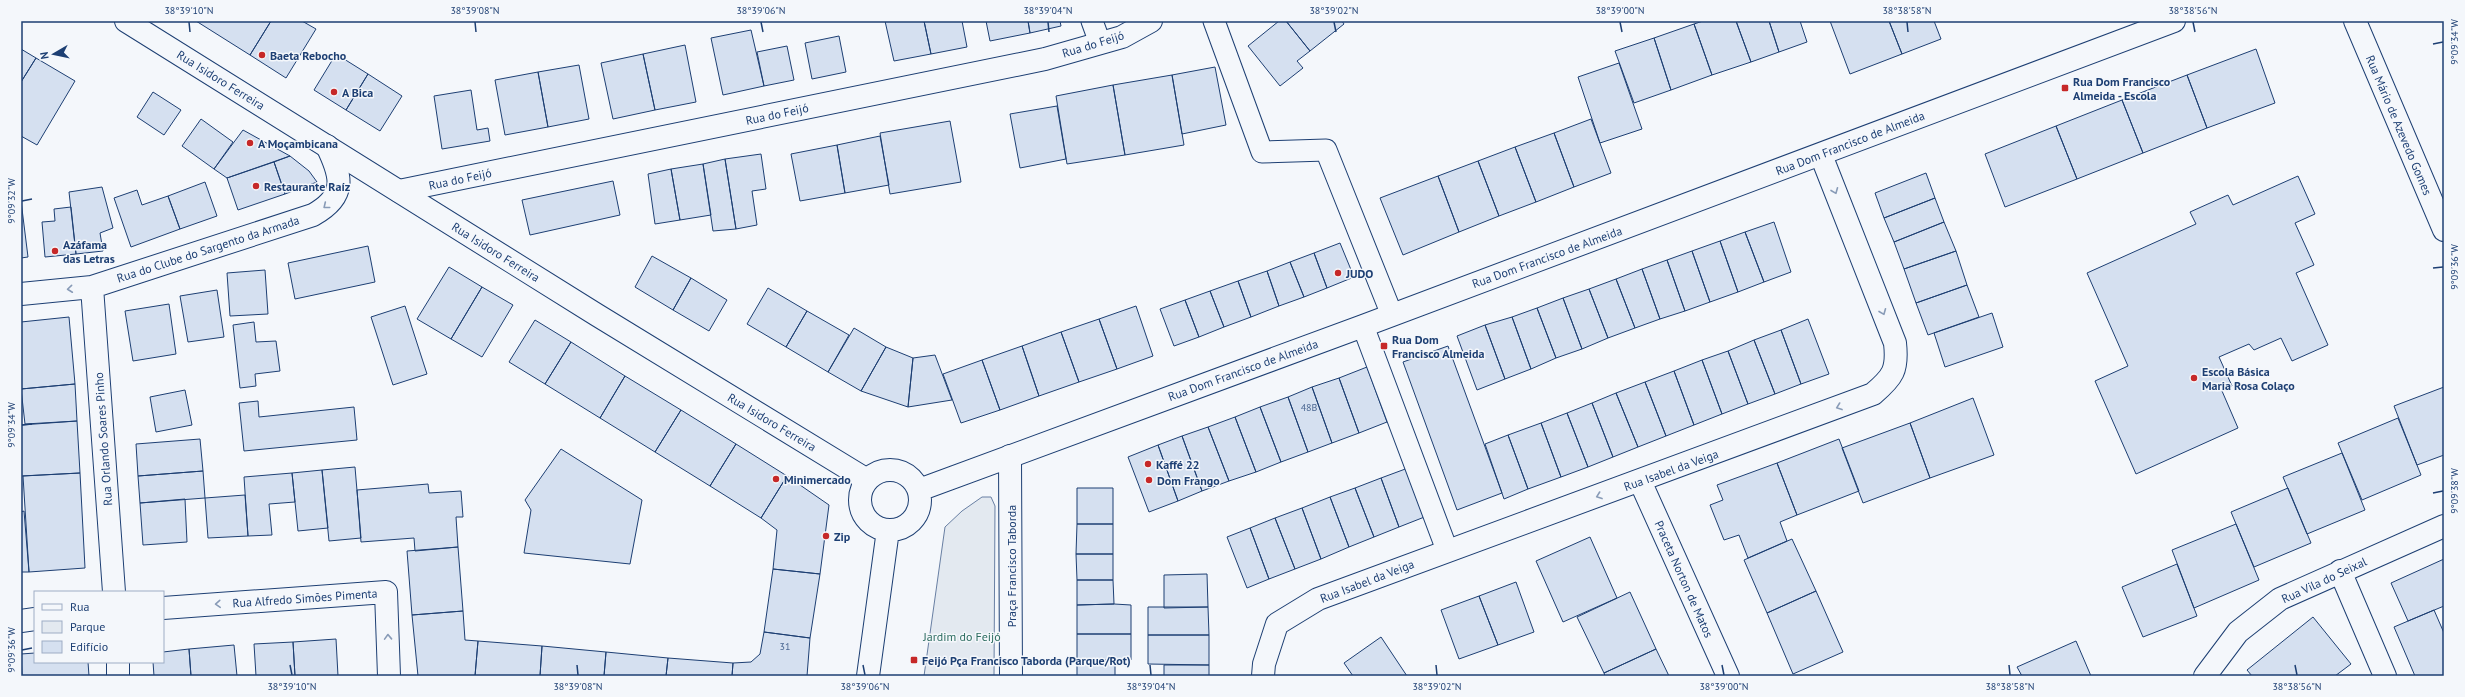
<svg xmlns="http://www.w3.org/2000/svg" width="2465" height="697" font-family="'PT Sans',sans-serif">
<style>
.green{fill:#e3e9f0;stroke:#687fa3}
.building{fill:#d5e0f0;stroke:#1d3f73}
.lines{fill:none;stroke-linecap:round;stroke-linejoin:round}
.pedestrian-casing{stroke:#1d3f73;stroke-width:23}
.minor-casing{stroke:#1d3f73;stroke-width:24}
.secondary-casing{stroke:#1d3f73;stroke-width:24}
.pedestrian{stroke:#f4f7fb;stroke-width:21}
.minor{stroke:#f4f7fb;stroke-width:22}
.secondary{stroke:#f4f7fb;stroke-width:22}
.oneway{stroke:#889bb7}
.ticks{fill:none;stroke:#1d3f73;stroke-width:1.5}
.poi-dot{fill:#c62828;stroke:#f4f7fb;stroke-width:1.5}
.labels{text-anchor:middle;dominant-baseline:central;stroke-width:3;stroke-linejoin:round;paint-order:stroke}
.number-label{font-size:10px;fill:#4b6792}
.street-label{font-size:12px;fill:#1d3f73;stroke:#f4f7fb}
.poi-label{font-size:12px;font-weight:bold;fill:#1d3f73;stroke:#f4f7fb;text-anchor:start}
.park-label{font-size:12px;fill:#2c6c60;stroke:#f4f7fb}
.neatline{fill:none;stroke:#1d3f73;stroke-width:1.5}
.ticks-label{font-size:10px;text-anchor:middle;fill:#1d3f73}
</style>
<rect width="100%" height="100%" fill="#f4f7fb"/>
<path class="green" d="M982,497h9l4,9 -1,170h-70l21,-149 17,-16z"/>
<path class="building" d="M196,21h75l-21,34z
M271,21h31l14,8 -30,49 -36,-23z
M885,21h39l7,33 -37,7z
M924,21h38l5,26 -36,7z
M986,21h42l2,12 -40,8z
M1028,21h32l1,5 -31,7z
M1279,21h7l24,30 -13,10 6,7 -23,18 -32,-40z
M1286,21h56l2,3 -34,27z
M1703,21h33l15,41 -39,13 -18,-51z
M1736,21h33l10,31 -28,10z
M1769,21h31l7,21 -28,10z
M1830,21h59l13,33 -52,20z
M1889,21h45l7,18 -39,15z
M1694,24l18,51 -41,15 -17,-52z
M751,30l13,56 -41,9 -12,-57z
M839,36l7,36 -34,7 -7,-36z
M1654,38l17,52 -37,13 -19,-52z
M685,45l11,57 -41,8 -12,-56z
M787,46l7,34 -30,6 -7,-34z
M21,49l15,9 -15,24z
M2256,49l19,54 -68,25 -20,-53z
M336,54l32,20 -22,36 -32,-20z
M643,54l12,56 -42,9 -12,-56z
M36,58l39,23 -38,64 -16,-9v-54z
M1619,63l23,66 -42,14 -22,-66z
M579,65l10,54 -41,8 -10,-55z
M1215,67l11,58 -44,9 -10,-59z
M538,72l10,55 -43,8 -10,-55z
M368,74l34,22 -22,35 -34,-21z
M1172,75l12,70 -59,10 -12,-70z
M2187,75l20,53 -64,25 -21,-53z
M1113,85l12,70 -58,9 -11,-68z
M471,90l6,40 11,-2 2,13 -48,8 -8,-53z
M153,92l28,18 -17,25 -27,-18z
M2122,100l21,53 -66,26 -21,-53z
M1057,106l9,53 -46,9 -10,-54z
M201,119l32,23 -19,27 -32,-23z
M1591,119l20,54 -37,14 -20,-54z
M950,121l11,61 -71,12 -10,-61z
M2056,126l21,53 -72,28 -20,-53z
M243,130l47,26 -63,22 -13,-9z
M1554,133l20,54 -38,15 -21,-55z
M880,136l9,49 -44,8 -8,-48z
M837,145l8,48 -45,8 -9,-47z
M1515,147l21,55 -37,14 -21,-55z
M761,154l5,35 -14,2 5,34 -21,4 -11,-70z
M290,156l19,15 8,11 -32,12 -11,-32z
M725,159l11,70 -23,2 -10,-67z
M1478,161l21,55 -40,16 -21,-56z
M274,162l11,32 -47,16 -11,-32z
M703,164l8,51 -31,5 -9,-51z
M671,169l9,51 -25,4 -7,-50z
M1926,173l9,25 -51,20 -9,-25z
M1438,176l21,56 -56,23 -23,-57z
M2298,176l17,38 -20,9 19,42 -18,8 32,72 -36,16 -11,-23 -27,12 -5,-6 -30,13 13,29 -10,5 16,37 -102,46 -41,-93 33,-15 -41,-93 109,-49 -6,-12 38,-17 5,10z
M613,181l7,34 -90,20 -8,-35z
M205,182l12,34 -37,13 -12,-33z
M102,187l11,41 -13,5 3,18 -27,3 -7,-62z
M137,190l5,15 26,-9 12,33 -49,18 -17,-49z
M1935,198l9,24 -50,20 -10,-24z
M21,201l7,56 -7,1z
M71,207l5,47 -31,3 -3,-35 13,-1 -1,-12z
M1774,222l17,50 -27,10 -19,-50z
M1944,222l12,29 -52,18 -10,-27z
M1745,232l19,50 -26,10 -18,-51z
M1720,241l18,51 -28,10 -18,-51z
M1340,243l14,34 -27,11 -13,-35z
M368,246l7,36 -80,17 -7,-36z
M1692,251l18,51 -25,9 -18,-51z
M1956,251l11,34 -51,18 -12,-34z
M1314,253l13,35 -23,9 -14,-35z
M652,256l39,22 -18,32 -38,-23z
M1667,260l18,51 -25,8 -18,-50z
M1290,262l14,35 -25,9 -12,-35z
M449,267l33,20 -31,52 -34,-20z
M1642,269l18,50 -25,9 -19,-49z
M265,270l3,44 -38,2 -3,-43z
M1267,271l12,35 -28,11 -13,-36z
M691,278l36,22 -18,31 -36,-21z
M1616,279l19,49 -27,10 -19,-49z
M1238,281l13,36 -27,10 -14,-36z
M1967,285l12,32 -51,18 -12,-32z
M482,287l31,18 -31,52 -31,-18z
M768,288l39,23 -21,36 -39,-23z
M1589,289l19,49 -26,11 -19,-51z
M217,290l7,47 -36,5 -8,-46z
M1210,291l14,36 -25,10 -14,-37z
M1563,298l19,51 -26,9 -19,-50z
M1185,300l14,37 -25,9 -14,-37z
M169,304l7,50 -43,7 -8,-50z
M405,306l22,68 -34,11 -22,-68z
M1136,306l17,50 -36,13 -18,-50z
M1537,308l19,50 -25,11 -19,-52z
M807,311l42,24 -21,37 -42,-25z
M1992,313l11,34 -58,20 -11,-34z
M69,317l6,67 -54,5v-67z
M1512,317l19,52 -26,10 -20,-54z
M1099,319l18,50 -38,13 -18,-50z
M1808,319l21,55 -28,10 -20,-54z
M535,320l36,22 -26,42 -36,-22z
M254,322l2,20 20,-1 4,30 -25,3 1,12 -16,2 -7,-63z
M1485,325l20,54 -28,11 -20,-54z
M854,328l32,19 -25,44 -33,-19z
M1781,330l20,54 -26,10 -21,-54z
M1061,332l18,50 -40,14 -17,-50z
M1754,340l21,54 -27,10 -20,-53z
M571,342l54,34 -25,42 -55,-34z
M1022,346l17,50 -39,14 -18,-50z
M1448,346l54,147 -45,17 -54,-148z
M886,347l27,11 -5,49 -47,-16z
M1728,351l20,53 -26,10 -20,-54z
M935,355l17,45 -44,7 5,-49z
M982,360l18,50 -39,13 -18,-49z
M1702,360l20,54 -28,11 -20,-54z
M1367,367l20,55 -28,11 -20,-55z
M1674,371l20,54 -28,11 -21,-54z
M625,376l56,34 -26,42 -55,-34z
M1339,378l20,55 -27,10 -20,-56z
M1645,382l21,54 -28,11 -22,-54z
M75,384l2,37 -52,3 -4,-35z
M1312,387l20,56 -24,9 -20,-55z
M2444,387v68l-27,10 -23,-59z
M185,390l7,35 -36,7 -6,-35z
M1616,393l22,54 -25,10 -21,-54z
M1288,397l20,55 -27,10 -21,-55z
M1973,398l21,57 -64,23 -20,-55z
M258,401l1,16 95,-10 3,33 -113,11 -5,-48z
M1592,403l21,54 -25,10 -21,-54z
M1260,407l21,55 -25,10 -21,-55z
M681,410l55,34 -26,42 -55,-34z
M1567,413l21,54 -27,10 -20,-54z
M1235,417l21,55 -27,9 -21,-54z
M2398,418l23,57 -59,25 -24,-57z
M77,421l3,52 -59,3v-51z
M1541,423l20,54 -33,12 -20,-54z
M1910,423l20,55 -67,25 -21,-55z
M1208,427l21,54 -27,10 -20,-55z
M1508,435l20,54 -24,10 -19,-55z
M1182,436l20,55 -24,10 -20,-56z
M200,439l3,32 -65,5 -2,-32z
M1839,439l20,52 -62,24 -20,-52z
M736,444l51,32 -26,42 -51,-32z
M1158,445l20,56 -29,11 -21,-55z
M561,449l81,51 -12,64 -106,-11 7,-43 -6,-10z
M2342,453l23,57 -58,24 -24,-57z
M1777,463l20,52 -17,7 7,19 -39,17 -9,-23 -15,5 -14,-35 13,-5 -6,-15z
M355,467l6,71 -32,3 -7,-71z
M1408,468l19,48 -28,11 -18,-49z
M322,470l6,58 -30,3 -6,-58z
M203,471l2,27 -65,5 -2,-27z
M80,473l5,95 -56,4 -6,-96z
M292,473l3,29 -26,2 3,31 -24,1 -4,-59z
M787,476l42,29 -9,69 -47,-5 4,-39 -16,-12z
M1381,478l18,49 -25,10 -19,-49z
M428,484l1,9 32,-2 2,26h-7l2,30 -43,4 -1,-13 -53,4 -4,-52z
M1077,488h36v36h-36z
M1355,488l19,49 -25,10 -19,-50z
M2288,488l23,55 -57,24 -23,-55z
M245,495l3,41 -40,2 -3,-40z
M1330,497l19,50 -28,12 -19,-51z
M185,499l2,43 -44,3 -3,-42z
M1302,508l19,51 -26,10 -20,-51z
M24,511l5,61h-8v-60z
M1275,518l20,51 -26,10 -19,-51z
M1077,524h36v30h-37z
M2236,524l23,56 -65,28 -22,-58z
M1250,528l19,51 -22,9 -20,-51z
M1590,537l27,61 -54,24 -27,-61z
M1792,539l24,52 -49,22 -23,-53z
M458,547l5,64 -51,4 -5,-64z
M1076,554h37v26h-36z
M2444,559v47l-36,15 -17,-38z
M2177,564l20,52 -54,21 -21,-50z
M773,569l47,5 -10,64 -46,-6z
M1207,574l1,33 -44,1v-33z
M1077,580h36l1,24 -37,1z
M1516,582l18,50 -36,13 -19,-49z
M1816,591l27,61 -50,22 -26,-61z
M1630,592l26,57 -52,24 -27,-56z
M1479,596l19,49 -39,14 -18,-49z
M1114,604l17,1v29h-54v-29z
M1148,607h60l1,28h-61z
M2434,610l10,23v43h-29l-21,-49z
M463,611l2,29 13,1 -3,35h-57l-6,-61z
M2313,617l38,47 -16,12h-83l-5,-6z
M764,632l46,6 -3,38h-75l1,-13 18,-1 9,-8z
M1077,634h54v26h-54z
M1148,635h61v30l-61,-1z
M1381,637l26,39h-54l-9,-13z
M336,639l2,37h-43l-2,-34z
M478,641l64,5 -2,30h-65z
M2076,641l15,35h-69l-5,-9z
M293,642l2,34h-39l-2,-32z
M234,645l3,31h-46l-2,-27z
M542,646l64,6 -2,24h-64z
M189,649l2,27h-37l-1,-14h10v-10z
M1656,649l13,27h-64l-1,-3z
M606,652l62,6 -2,18h-62z
M35,653v9h53l1,14h-67l-1,-22z
M668,658l65,5 -1,13h-66z
M1077,660h38v16h-38z
M1164,665h45v11h-45z"/>
<g class="lines">
<g class="pedestrian-casing">
<path id="pedestrian" d="M1092,21l8,22
M1214,21l48,131 64,-2 66,165
M1363,326l84,224"/>
</g>
<g class="minor-casing">
<path id="minor" d="M2355,21l89,209
M399,191l646,-132 77,-22 29,-16
M92,287l22,305
M21,294l71,-7 221,-72c34,-19 29,-38 14,-69
M1010,456l1,220
M1640,481l88,195
M2340,571l45,105
M163,608l223,-16 3,84
M21,621l14,-2
M118,662v14
M1263,676l1,-12 13,-40 41,-25 555,-205c20,-17 25,-24 22,-51l-74,-188
M2205,676l33,-44 42,-33 164,-73"/>
</g>
<g class="secondary-casing">
<path id="secondary" d="M126,21l471,294 270,165
M860 500a30 30 0 1 1 60 0a30 30 0 1 1-60 0Z
M919,490l444,-164 811,-305
M868,676l20,-146"/>
</g>
<use href="#pedestrian" class="pedestrian"/>
<use href="#minor" class="minor"/>
<use href="#secondary" class="secondary"/>
</g>
<defs><path id="oneway-chevron" d="M-2-3.5L2.5 0L-2 3.5" fill="none" stroke-width="1.6" stroke-linecap="round" stroke-linejoin="round"/></defs>
<g class="oneway">
<use href="#oneway-chevron" transform="translate(1835 191) rotate(68)"/>
<use href="#oneway-chevron" transform="translate(326 206) rotate(141)"/>
<use href="#oneway-chevron" transform="translate(70 289) rotate(174)"/>
<use href="#oneway-chevron" transform="translate(1883 312) rotate(68)"/>
<use href="#oneway-chevron" transform="translate(1839 407) rotate(160)"/>
<use href="#oneway-chevron" transform="translate(1599 496) rotate(160)"/>
<use href="#oneway-chevron" transform="translate(218 604) rotate(176)"/>
<use href="#oneway-chevron" transform="translate(388 637) rotate(-92)"/>
</g>
<path class="ticks" d="M189,22l1,10M475,22l1,10M761,22l2,10M1048,22l1,10M1334,22l2,10M1620,22l2,10M1907,22l1,10M2193,22l2,10M2433,44l10,-2M22,201l10,-2M2433,268l10,-1M22,425l10,-1M2433,493l10,-2M22,650l10,-2M290,665l2,10M577,665l1,10M863,665l2,10M1150,665l1,10M1436,665l1,10M1722,665l2,10M2009,665l1,10M2295,665l2,10"/>
<g class="poi-dot">
<circle cx="262" cy="55" r="4"/>
<rect x="2061" y="84" width="8" height="8" rx="2"/>
<circle cx="334" cy="92" r="4"/>
<circle cx="250" cy="143" r="4"/>
<circle cx="256" cy="186" r="4"/>
<circle cx="55" cy="251" r="4"/>
<circle cx="1338" cy="273" r="4"/>
<rect x="1380" y="342" width="8" height="8" rx="2"/>
<circle cx="2194" cy="378" r="4"/>
<circle cx="1148" cy="464" r="4"/>
<circle cx="776" cy="479" r="4"/>
<circle cx="1149" cy="480" r="4"/>
<circle cx="826" cy="536" r="4"/>
<rect x="910" y="656" width="8" height="8" rx="2"/>
</g>
<g class="labels">
<g class="number-label">
<text x="1309" y="407">48B</text>
<text x="785" y="646">31</text>
</g>
<g class="street-label">
<text transform="translate(1093 44) rotate(-17)">Rua do Feijó</text>
<text transform="translate(221 80) rotate(32)">Rua Isidoro Ferreira</text>
<text transform="translate(777 114) rotate(-12)">Rua do Feijó</text>
<text transform="translate(2399 125) rotate(67)">Rua Mário de Azevedo Gomes</text>
<text transform="translate(1850 143) rotate(-21)">Rua Dom Francisco de Almeida</text>
<text transform="translate(460 179) rotate(-12)">Rua do Feijó</text>
<text transform="translate(208 249) rotate(-18)">Rua do Clube do Sargento da Armada</text>
<text transform="translate(496 252) rotate(32)">Rua Isidoro Ferreira</text>
<text transform="translate(1547 257) rotate(-20)">Rua Dom Francisco de Almeida</text>
<text transform="translate(1243 370) rotate(-20)">Rua Dom Francisco de Almeida</text>
<text transform="translate(772 422) rotate(31)">Rua Isidoro Ferreira</text>
<text transform="translate(103 439) rotate(-94)">Rua Orlando Soares Pinho</text>
<text transform="translate(1671 470) rotate(-20)">Rua Isabel da Veiga</text>
<text transform="translate(1011 566) rotate(-90)">Praça Francisco Taborda</text>
<text transform="translate(1684 579) rotate(66)">Praceta Norton de Matos</text>
<text transform="translate(2324 580) rotate(-25)">Rua Vila do Seixal</text>
<text transform="translate(1367 581) rotate(-21)">Rua Isabel da Veiga</text>
<text transform="translate(305 598) rotate(-4)">Rua Alfredo Simões Pimenta</text>
</g>
<g class="poi-label">
<text x="270" y="55">Baeta Rebocho</text>
<text x="2073" y="81">Rua Dom Francisco<tspan x="2073" dy="14">Almeida - Escola</tspan></text>
<text x="342" y="92">A Bica</text>
<text x="258" y="143">A Moçambicana</text>
<text x="264" y="186">Restaurante Raíz</text>
<text x="63" y="244">Azáfama<tspan x="63" dy="14">das Letras</tspan></text>
<text x="1346" y="273">JUDO</text>
<text x="1392" y="339">Rua Dom<tspan x="1392" dy="14">Francisco Almeida</tspan></text>
<text x="2202" y="371">Escola Básica<tspan x="2202" dy="14">Maria Rosa Colaço</tspan></text>
<text x="1156" y="464">Kaffé 22</text>
<text x="784" y="479">Minimercado</text>
<text x="1157" y="480">Dom Frango</text>
<text x="834" y="536">Zip</text>
<text x="922" y="660">Feijó Pça Francisco Taborda (Parque/Rot)</text>
</g>
<g class="park-label">
<text x="962" y="636">Jardim do Feijó</text>
</g>
</g>
<rect width="2465" height="697" fill="none" stroke="#f4f7fb" stroke-width="44"/>
<rect x="34" y="591" width="130" height="72" fill="#f4f7fb" stroke="#9eadc5"/>
<rect x="42" y="604" width="20" height="6" fill="#f4f7fb" stroke="#9eadc5"/>
<text x="70" y="611" font-size="12" fill="#1d3f73">Rua</text>
<rect x="42" y="621" width="20" height="12" fill="#e3e9f0" stroke="#9eadc5"/>
<text x="70" y="631" font-size="12" fill="#1d3f73">Parque</text>
<rect x="42" y="641" width="20" height="12" fill="#d5e0f0" stroke="#9eadc5"/>
<text x="70" y="651" font-size="12" fill="#1d3f73">Edifício</text>
<g transform="translate(54 54) rotate(261)" stroke="#f4f7fb" stroke-width="3" paint-order="stroke">
<path d="M0-3L7 15L0 10L-7 15Z" fill="#1d3f73"/>
<text y="-6" font-size="11" font-weight="bold" text-anchor="middle" fill="#1d3f73">N</text>
</g>
<rect x="22" y="22" width="2421" height="653" class="neatline"/>
<g class="ticks-label">
<text x="189" y="14">38°39'10"N</text>
<text x="475" y="14">38°39'08"N</text>
<text x="761" y="14">38°39'06"N</text>
<text x="1048" y="14">38°39'04"N</text>
<text x="1334" y="14">38°39'02"N</text>
<text x="1620" y="14">38°39'00"N</text>
<text x="1907" y="14">38°38'58"N</text>
<text x="2193" y="14">38°38'56"N</text>
<text transform="translate(2454 42) rotate(-90)" y="4">9°09'34"W</text>
<text transform="translate(11 201) rotate(-90)" y="4">9°09'32"W</text>
<text transform="translate(2454 267) rotate(-90)" y="4">9°09'36"W</text>
<text transform="translate(11 425) rotate(-90)" y="4">9°09'34"W</text>
<text transform="translate(2454 491) rotate(-90)" y="4">9°09'38"W</text>
<text transform="translate(11 650) rotate(-90)" y="4">9°09'36"W</text>
<text x="292" y="690">38°39'10"N</text>
<text x="578" y="690">38°39'08"N</text>
<text x="865" y="690">38°39'06"N</text>
<text x="1151" y="690">38°39'04"N</text>
<text x="1437" y="690">38°39'02"N</text>
<text x="1724" y="690">38°39'00"N</text>
<text x="2010" y="690">38°38'58"N</text>
<text x="2297" y="690">38°38'56"N</text>
</g>
</svg>
